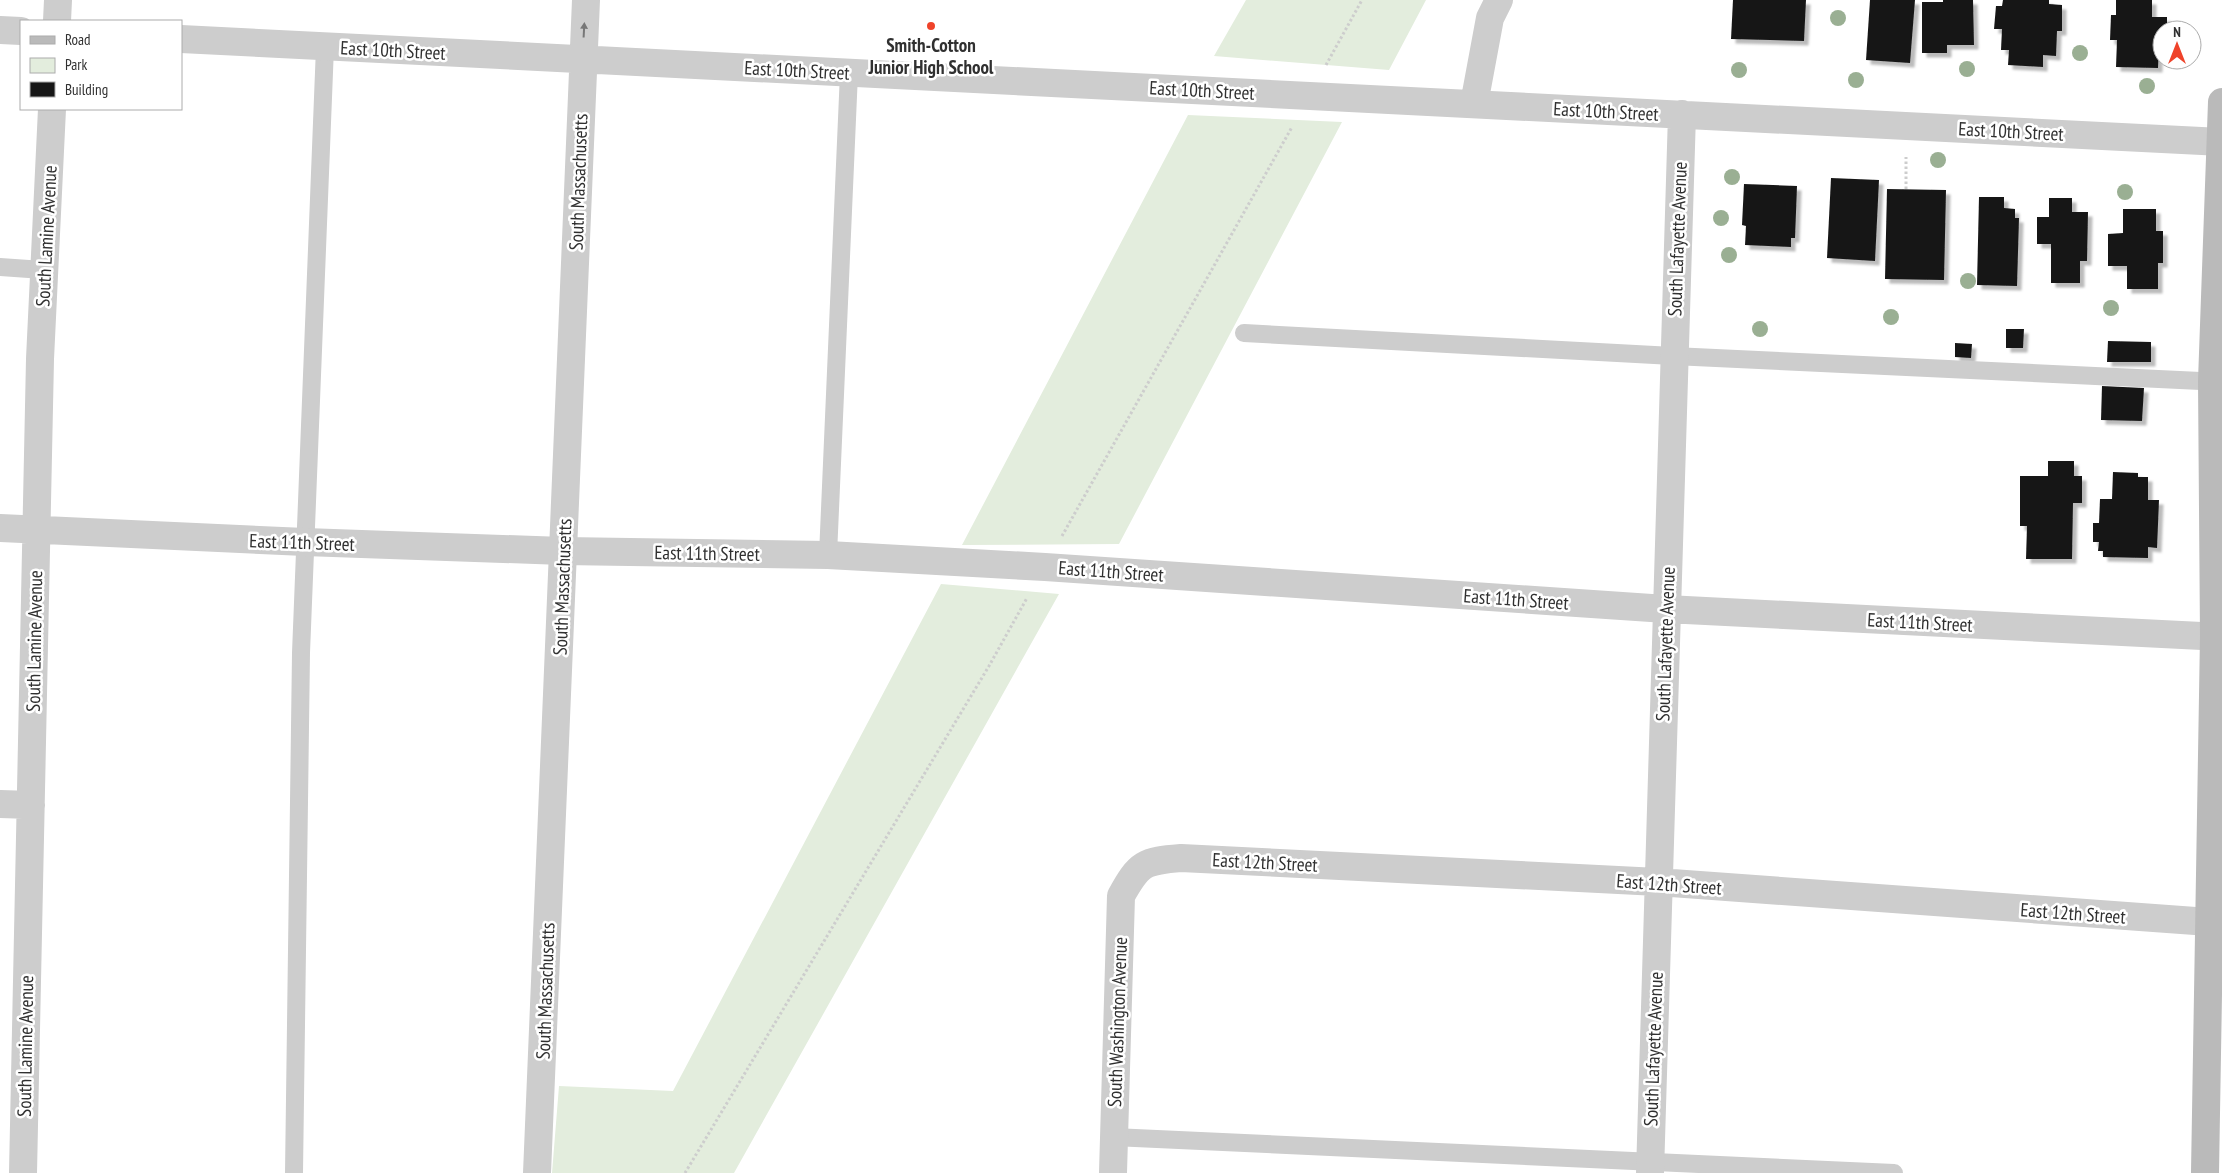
<svg xmlns="http://www.w3.org/2000/svg" width="2222" height="1173" font-family="'PT Sans Narrow',sans-serif">
<style>
.green{fill:#e3eddd}
.building{fill:#171717;filter:url(#shadow)}
.lines{fill:none;stroke-linecap:round;stroke-linejoin:round}
.path{stroke:#cdcdcd;stroke-width:3;stroke-dasharray:2.5 2.5;stroke-linecap:butt}
.service{stroke:#cdcdcd;stroke-width:18}
.minor{stroke:#cdcdcd;stroke-width:28}
.secondary{stroke:#bababa;stroke-width:28}
.tree{fill:#9aaf93}
.oneway{fill:#777}
.poi-dot{fill:#ef432a;stroke:#fff;stroke-width:2}
.labels{text-anchor:middle;dominant-baseline:central;stroke-width:5;stroke-linejoin:round;paint-order:stroke}
.poi-label{font-size:19px;font-weight:bold;fill:#303030;stroke:#fff}
.street-label{font-size:19px;fill:#303030;stroke:#fff}
</style>
<defs>
<filter id="shadow"><feDropShadow dx="4.5" dy="4.5" stdDeviation="1" flood-color="#0004"/></filter>
</defs>
<rect width="100%" height="100%" fill="#fff"/>
<path class="green" d="M1246,0h180l-37,70 -175,-14z
M1188,115l154,7 -223,422 -157,1z
M941,584l118,10 -325,579h-182l7,-87 114,5z"/>
<path class="building" d="M1733,0h73l-2,41 -73,-2z
M1870,0h45l-5,63 -44,-3z
M1943,0h30l1,45h-27v8h-25v-51h21z
M2003,0h46v4l13,1v26h-5l-1,25 -13,-1v12l-35,-2 1,-15h-8l1,-21h-8l2,-23h6z
M2116,0h36v17h15v13h-5v9h-3l-1,29 -42,-1 1,-27h-7l1,-25h5z
M1831,178l48,2 -4,81 -48,-3z
M1744,184l53,2 -2,52h-4v9l-46,-2 1,-19 -4,-1z
M1887,189l59,1 -2,90 -59,-1z
M1979,197h25v11l11,1v9h4l-2,68 -40,-1z
M2049,198h23v14h16l-1,49h-7v22h-29v-39h-14v-27h12z
M2123,209h33v22h7v32h-5v26h-31v-23h-19v-32l15,-1z
M2006,329h18l-1,19h-17z
M2108,341l43,1v20h-44z
M1955,343l17,1 -1,14 -16,-1z
M2102,386l42,2 -2,33 -41,-1z
M2048,461h26v15h8v27h-9l-1,56h-46l1,-33h-7v-50h28z
M2113,472l25,1v4h10v23h11l-2,48 -9,-1v11l-45,-1v-6h-5l1,-9h-6v-19h6l1,-24h12z"/>
<g class="lines">
<path class="path" d="M1326,65l36,-65
M1906,189v-32
M1062,536l230,-409
M685,1173l304,-507 38,-68"/>
<path class="service" d="M0,267l43,3
M1244,333l429,23 549,26
M828,555l21,-482
M1113,1137l781,36
M294,1173l7,-520 24,-606"/>
<path class="minor" d="M57,21l1,-21
M0,30l21,1
M181,39l2041,103
M1474,104l16,-86 9,-18
M0,528l305,14 258,9 265,4 217,12 621,42 556,28
M0,804l31,1
M23,1173l17,-814 12,-250
M537,1173l49,-1173
M1113,1173l8,-277c18,-33 23,-35 60,-38l477,24 551,40
M1650,1173l32,-1059"/>
<path class="secondary" d="M2205,1173l9,-537 -2,-255 10,-279"/>
</g>
<g class="tree">
<circle cx="1838" cy="18" r="8"/>
<circle cx="2080" cy="53" r="8"/>
<circle cx="1967" cy="69" r="8"/>
<circle cx="1739" cy="70" r="8"/>
<circle cx="1856" cy="80" r="8"/>
<circle cx="2147" cy="86" r="8"/>
<circle cx="1938" cy="160" r="8"/>
<circle cx="1732" cy="177" r="8"/>
<circle cx="2125" cy="192" r="8"/>
<circle cx="1721" cy="218" r="8"/>
<circle cx="1729" cy="255" r="8"/>
<circle cx="1968" cy="281" r="8"/>
<circle cx="2111" cy="308" r="8"/>
<circle cx="1891" cy="317" r="8"/>
<circle cx="1760" cy="329" r="8"/>
</g>
<defs><path id="oneway-solid" d="M-6-.8H1V-3.2L6.5 0L1 3.2V.8H-6Z" transform="scale(1.25)"/></defs>
<use class="oneway" href="#oneway-solid" transform="translate(584 30) rotate(-87)"/>
<circle class="poi-dot" cx="931" cy="26" r="5"/>
<g class="labels">
<g class="poi-label">
<text x="931" y="45">Smith-Cotton<tspan x="931" dy="22">Junior High School</tspan></text>
</g>
<g class="street-label">
<text transform="translate(393 50) rotate(3)">East 10th Street</text>
<text transform="translate(797 70) rotate(3)">East 10th Street</text>
<text transform="translate(1202 90) rotate(3)">East 10th Street</text>
<text transform="translate(1606 111) rotate(3)">East 10th Street</text>
<text transform="translate(2011 131) rotate(3)">East 10th Street</text>
<text transform="translate(578 182) rotate(-88)">South Massachusetts</text>
<text transform="translate(46 236) rotate(-87)">South Lamine Avenue</text>
<text transform="translate(1677 239) rotate(-88)">South Lafayette Avenue</text>
<text transform="translate(302 542) rotate(2)">East 11th Street</text>
<text transform="translate(707 553) rotate(1)">East 11th Street</text>
<text transform="translate(1111 571) rotate(4)">East 11th Street</text>
<text transform="translate(562 587) rotate(-88)">South Massachusetts</text>
<text transform="translate(1516 599) rotate(4)">East 11th Street</text>
<text transform="translate(1920 622) rotate(3)">East 11th Street</text>
<text transform="translate(34 641) rotate(-89)">South Lamine Avenue</text>
<text transform="translate(1665 644) rotate(-88)">South Lafayette Avenue</text>
<text transform="translate(1265 862) rotate(3)">East 12th Street</text>
<text transform="translate(1669 884) rotate(4)">East 12th Street</text>
<text transform="translate(2073 913) rotate(4)">East 12th Street</text>
<text transform="translate(545 991) rotate(-88)">South Massachusetts</text>
<text transform="translate(1117 1022) rotate(-88)">South Washington Avenue</text>
<text transform="translate(25 1046) rotate(-89)">South Lamine Avenue</text>
<text transform="translate(1653 1049) rotate(-88)">South Lafayette Avenue</text>
</g>
</g>
<rect x="20" y="20" width="162" height="90" fill="#ffffff" stroke="#acacac"/>
<rect x="30" y="36" width="25" height="8" fill="#bababa" stroke="#acacac"/>
<text x="65" y="45" font-size="15" fill="#303030">Road</text>
<rect x="30" y="58" width="25" height="15" fill="#e3eddd" stroke="#acacac"/>
<text x="65" y="70" font-size="15" fill="#303030">Park</text>
<rect x="30" y="82" width="25" height="15" fill="#171717" stroke="#acacac"/>
<text x="65" y="95" font-size="15" fill="#303030">Building</text>
<g transform="translate(2177 45)"><circle r="24" fill="#ffffff" stroke="#acacac"/>
<path d="M0-4L9 19L0 12L-9 19Z" fill="#ef432a"/>
<text y="-8" font-size="14" font-weight="bold" text-anchor="middle" fill="#303030">N</text>
</g>
</svg>
